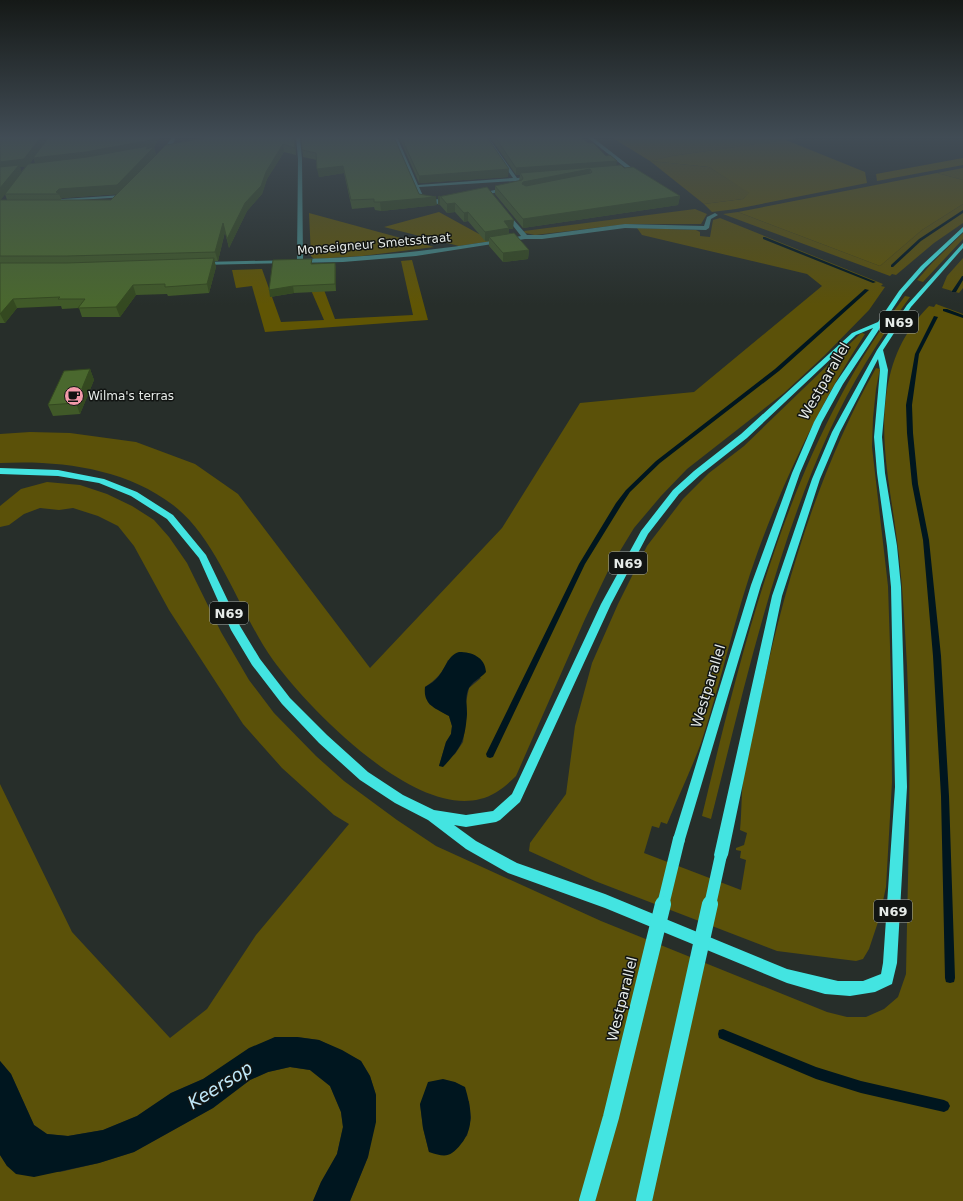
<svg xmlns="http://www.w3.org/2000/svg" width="963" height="1201" font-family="'DejaVu Sans',sans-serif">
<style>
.green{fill:#5b5109;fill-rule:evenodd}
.forest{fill:#605504}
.water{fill:#00161f}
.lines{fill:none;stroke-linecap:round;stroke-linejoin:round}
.stream{fill:#00161f;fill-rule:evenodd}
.minor{fill:#448785;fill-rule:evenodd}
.major{fill:#43e4e1;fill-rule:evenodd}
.major-bridge-far1{stroke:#43e4e1;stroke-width:12}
.major-bridge{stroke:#43e4e1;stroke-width:16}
.wall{fill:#405928;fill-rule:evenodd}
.shaded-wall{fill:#344920}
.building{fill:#4a682e;stroke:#344920;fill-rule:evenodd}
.labels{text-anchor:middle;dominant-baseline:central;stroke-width:3;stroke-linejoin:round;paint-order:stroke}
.far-street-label{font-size:12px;fill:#e6ebe8;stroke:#121513}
.far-poi-label{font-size:12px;fill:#e6ebe8;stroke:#121513;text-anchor:start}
.shield{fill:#121513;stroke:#a6aba8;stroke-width:1}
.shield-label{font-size:13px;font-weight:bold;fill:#e6ebe8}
.street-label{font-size:14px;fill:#e6ebe8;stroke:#121513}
.near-water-label{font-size:18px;font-style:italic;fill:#bfe8f9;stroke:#121513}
</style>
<rect width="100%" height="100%" fill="#272e2a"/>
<path class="green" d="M611,137h167l7,3 -113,16 -21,5 58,6 41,26 -7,6 -39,5 -54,-43z
M963,168v12l-26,-7z
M963,204v19l-29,20 -38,32 -4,-1 -2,2 -167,-62 15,-2 142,54 42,-36z
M695,209l12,5 -6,10h-73l-93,11 -10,-2 -1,-2z
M720,218l163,66 -2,2 4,1 -16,23 -44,45 -41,38 -97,76 -26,27 -27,32 -25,41 -24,50 -69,157c-10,10 -22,20 -36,23 -67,18 -172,-91 -207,-139 -33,-46 -55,-121 -100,-155 -48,-37 -114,-45 -173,-42v-29l30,-2 40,1 66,9 59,22 43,30 132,174 132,-140 78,-125 114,-11 128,-106 -15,-12 -165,-39 -5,-7 59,2 4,2v4l10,1 3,-17zM448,660l33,18 -12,10 -3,14 1,11 -4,29 -8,12 -16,12 7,-24 5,-8 1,-8 -3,-10 -20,-12 -4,-17c11,-7 18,-15 23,-27z
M963,233v6l-40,43 -6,-2 15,-17z
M963,258v30l-4,5 -17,-5 5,-12z
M905,296l5,1c-31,42 -59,87 -81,135 -56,123 -85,257 -118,387l-9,-3c43,-180 89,-372 203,-520z
M936,304l27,10v887h-613l18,-44 8,-62 -6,-19 -9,-15 -42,-21 -22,-3h-22l-72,42 -32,14 -34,23 -34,14 -35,6 -21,-2 -13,-9 -23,-51 -11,-13v-277l72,148 98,106 37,-29 49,-74 93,-111 -15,-9 -52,-47 -39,-44 -74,-114 -35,-64 -16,-20 -20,-10 -25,-8 -14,2 -19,-2 -16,6 -15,11 -9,2v-21l21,-17 26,-7 33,3 27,9 25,12 22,14 15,17 18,26 34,69 28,48 25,33 42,43 28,25 53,39 39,26 165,75 226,91 20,5h19l18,-8 14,-12 8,-23c2,-114 7,-228 -1,-342 -2,-33 -4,-66 -9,-99 -6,-45 -16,-91 -10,-136 5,-38 17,-64 43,-91l5,1zM469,1101l2,17 -4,18 -38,16 -6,-24 -3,-24z
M862,333l3,1c-44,68 -79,141 -107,217 -23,63 -36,129 -57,192 -10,27 -23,54 -34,81l-6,-2 -2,6 -7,-2 -8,27 97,37 5,-30 -6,-2 1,-7 -5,-1v-2l8,-3 3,-12 -7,-3c2,-19 1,-39 4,-57 4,-26 11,-52 17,-77 24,-113 58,-227 115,-328l4,1 -4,20 -3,29 -1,29 16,139 3,90 1,106 -6,105 -7,32 -10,30 -6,10 -7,2 -79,-10 -182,-70 -66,-30 1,-8 36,-49 9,-68 17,-63 26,-59 29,-58 36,-47 26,-26 35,-27 116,-112z
M290,1067l20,3 20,16 11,26 2,15 -6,27 -16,28 -8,19h-313v-46l7,11 53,6 39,-9 35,-11 79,-44 37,-28 18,-8z"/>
<path class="forest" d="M778,137l20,1 -12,2 79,32 2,11 -131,26 -24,3 -8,-8 39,-5 6,-6 -40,-26 -59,-6 22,-5 112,-16z
M963,158v7l-86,16 -1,-7z
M937,173l26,7v24l-41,26 -42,36 -142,-54z
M439,212l40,22h19l13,4 -52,8 -75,-19z
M309,213l125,34 -72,9 -48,3 -3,-3z
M412,260l16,60 -163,12 -13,-46 -16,2 -4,-18 30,-1 19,53 43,-2 -20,-46h14l17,45 78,-4 -12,-54z"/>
<path class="water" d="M459,652c13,0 26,5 27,20 -5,6 -15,10 -18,18 -3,8 -1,16 -1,24 -2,27 -6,34 -24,53l-4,-1 7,-24 5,-8 1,-8 -3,-10c-14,-8 -26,-11 -24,-29 5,-3 10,-6 13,-10 8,-9 9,-21 21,-25z
M275,1037h22l22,3 23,10 19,11 9,15 6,19v27l-8,35 -18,44h-37l8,-19 16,-28 6,-27 -2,-15 -11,-26 -20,-16 -20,-3 -22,5 -18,8 -37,28 -79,44 -35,11 -65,14 -18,-3 -9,-8 -7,-11v-94l11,13 23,51 13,9 21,2 35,-6 34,-14 34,-23 32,-14 46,-31z
M443,1079l12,3 10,5c6,20 10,40 -4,57 -11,14 -16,13 -32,8l-6,-24 -3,-24 8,-22z"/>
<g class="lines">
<path class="stream" d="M963,210v3l-42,28 -28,26h-2v-2l28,-26z
M763,237h2l111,45 -3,1 -110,-44z
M962,276h1v4l-7,12h-4v-1z
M865,289l4,1 -90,81 -119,92 -30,29 -8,12 -37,60 -92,193 -3,1 -3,-1 -1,-3 93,-190 37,-61 10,-13 30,-29 119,-92z
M943,309h4l16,6v3l-20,-7z
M934,316l4,1 -19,37 -7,51 1,28 5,51 11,56 12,116 8,140 6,182 -1,4 -4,1 -4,-1 -1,-4 -4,-182 -8,-140 -10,-116 -11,-56 -5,-51 -1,-28 9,-51z
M723,1029l93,38 45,14 83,19 4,2 2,4 -2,4 -4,2 -83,-19 -45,-14 -97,-41 -1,-4 1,-4z"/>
<path class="minor" d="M172,137h4l-4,9 -8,9h-4z
M296,137h4l2,22 1,100c74,-2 146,-10 218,-23l-19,-24 3,-2 22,25h15l83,-11 79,2 3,-9 8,-4 3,2 -7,4 -2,9 -3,2 -81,-2 -83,11h-17l-109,17 -73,6 -143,3v-2l2,-1 95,-2 1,-101z
M393,137h4l21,48 95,-7 -29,-41h4l29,41 15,-1 2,1 -15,2 3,5 -3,3 -40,8 -2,-2 40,-9 -2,-4 -96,6 6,13c8,0 23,-2 28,0l-16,4 -16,-2z
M587,137h5l40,31v3l-12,1v-2l7,-1z
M123,195l2,2 -77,5 -2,-1 2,-1z"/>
<path class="major" d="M963,227v5l-38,36 -22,25 -60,91 -21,38 -22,51 -39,112 -77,258 -5,2 -5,-2 -1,-4 78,-254 41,-112 22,-51 21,-38 38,-56 -17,7 -109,103 -47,37 -21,19 -31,40 -37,70 -91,198 -20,18 -4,2 -30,5 -12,-2 22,16 41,22 88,31 182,75 51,12h25l18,-7 2,-11 12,-176 -4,-200 -4,-41 -10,-73 -3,-36 6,-67 -2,-11 -38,73 -20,47 -38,117 -54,259 -2,4 -5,2 -5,-2 -2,-4 58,-259 40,-117 20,-47 45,-82 30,-45 56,-62v5l-52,59 -28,43 5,20 -6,67 3,36 12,73 4,41 6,200 -10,176 -5,21 -17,8 -25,4 -25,-2 -38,-11 -182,-75 -97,-35 -42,-24 -38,-29 -33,-17 -35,-23 -41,-37 -37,-39 -30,-39 -21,-35 -32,-72 -32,-39 -36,-23 -32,-13 -41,-7 -58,-2v-6l58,2 46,9 33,13 36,23 33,40 34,71 20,33 30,39 37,37 41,37 35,23 31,15 32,5 27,-4 19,-17 89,-190 40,-73 32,-41 21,-19 47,-37 111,-101 26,-11 21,-31 22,-25z"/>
<path class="major-bridge-far1" d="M663,905l16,-66
M710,905l11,-50"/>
<path class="major-bridge" d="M587,1201l24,-84 52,-213
M644,1201l66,-297"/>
</g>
<path class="wall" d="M0,137h160l-6,10 2,8 53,-18h86l1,18 -12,-3 -17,27 -5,15 -15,17 -18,37 -4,-16 -7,29h-4l2,6 -7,26 -41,3 -1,-2 -31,1 -16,22h-38l-3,-9 -17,1 -1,-3 -44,2 -12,15h-5zM34,158l1,5h-5zM20,167h5l-4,5zM5,194l2,6h-7zM118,194l-7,6h-50v-1l1,-1z
M301,137l118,57 18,11 -56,6 -6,-1 -1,-3 -22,2 -8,-36 -25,4 -2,-17 -14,-3z
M399,137h88l21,40 -89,6z
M490,137h91l7,6 18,13 10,9 8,3 56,28 -2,9 -155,23 -28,-34v-8l24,-5 1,-6h-4z
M487,187l26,42h-4v5l20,16 -1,9 -25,3 -14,-16v-5h-4l-17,-20 -4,1 -9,-10 -8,1 -7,-8h-2v-8z
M312,259v5l23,-1 1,7v21l-42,2 -24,4z
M90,369l4,11 -14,34 -27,2 -5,-11z"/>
<path class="shaded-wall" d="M41,137h119l-7,11 1,-1 2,8 -37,39 -57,4 -1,1 -2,-5 -3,-2 3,-3 -23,-24 -2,-7 -7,9h-7l2,6 -22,28v-39z
M283,144l1,8 -17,27 -5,15 -15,17 -18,37 -2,-9 18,-36z
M617,161l-1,7 -26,1 -1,8 -66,14 -1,-7 1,-2 58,-11 -61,2v2h-4v-7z
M343,166l1,7 -25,4 -2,-8z
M509,169l-1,8 -89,6v-7z
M440,196v9h-2v-8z
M680,196l-2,9 -155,23v-9z
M436,197l1,8 -56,6 -1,-9z
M455,203v9l-8,1v-9z
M468,212v9l-4,1v-9z
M514,220l-1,9h-4v8h-20v4h-4v-9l19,-11z
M223,223l2,8 -7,30 -3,-9z
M529,250l-1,9 -25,3v-9z
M214,258l2,9 -7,26 -2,-9z
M335,263l1,7v21l-1,-7z
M133,285l3,10 -16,22 -4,-10z
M293,286l1,7 -24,4 -1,-7z
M13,299l4,9 -12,15 -5,-9z
M90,369l4,11 -14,34 -4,-11z"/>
<path class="building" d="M0,137h41l-17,22 -24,3z
M49,137h105l-3,3 -65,12 -53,6z
M209,137h85l1,11 -12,-4 -17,28 -5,14 -16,17 -18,36 -4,-16 -8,29 -148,4h-67v-56h111l55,-55z
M301,137h93l25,57 17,3 -56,5h-6v-3l-23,1 -8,-34 -26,3 -1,-16 -14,-3z
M401,137h86l22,32 -90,7z
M495,137h86l7,6h5l13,13 4,-1 7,6 -101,7z
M148,146l-2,3 8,-2 -37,38 -58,4 -3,3 3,2h-54l23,-30 59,-7z
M19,165l-19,23v-21z
M621,165l3,3 9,-1 47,29 -157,23 -28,-33 27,-6 1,-2 -3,-5zM590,169l2,3 -1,1 -65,13 -4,-2 1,-2z
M487,187l27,33 -10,1 5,7 -24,4 -17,-20 -4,1 -9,-10 -8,1 -7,-8 -2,1z
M514,233l15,17 -26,3 -14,-16z
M214,258l-7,26 -42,3v-3l-32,1 -17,22 -38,1 7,-9h-27l2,-2 -47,2 -13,15v-51h67z
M312,259l-1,5 24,-1v21l-42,2 -24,4 4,-30z
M90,369l-14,34 -28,2 16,-34z"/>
<linearGradient id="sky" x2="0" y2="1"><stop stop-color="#151917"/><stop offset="0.45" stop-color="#414c55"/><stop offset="1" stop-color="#414c55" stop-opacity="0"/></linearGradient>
<rect width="963" height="305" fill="url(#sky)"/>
<defs>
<g id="cafe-disc" transform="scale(1)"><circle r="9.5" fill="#f39aaa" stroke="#121513"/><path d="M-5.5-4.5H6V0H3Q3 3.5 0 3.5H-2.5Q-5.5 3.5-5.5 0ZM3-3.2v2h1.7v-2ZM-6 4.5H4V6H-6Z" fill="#111"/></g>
</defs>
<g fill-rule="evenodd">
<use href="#cafe-disc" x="74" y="396"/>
</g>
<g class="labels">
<g class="far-street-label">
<text transform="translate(374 244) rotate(-5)">Monseigneur Smetsstraat</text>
</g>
<g class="far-poi-label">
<text x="88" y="396">Wilma's terras</text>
</g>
<g class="shield">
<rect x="880" y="311" width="38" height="22" rx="3"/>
<rect x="609" y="552" width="38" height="22" rx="3"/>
<rect x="210" y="602" width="38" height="22" rx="3"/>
<rect x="874" y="900" width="38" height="22" rx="3"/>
</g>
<g class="shield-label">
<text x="899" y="322">N69</text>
<text x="628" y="563">N69</text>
<text x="229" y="613">N69</text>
<text x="893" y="911">N69</text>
</g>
<g class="street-label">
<text transform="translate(824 381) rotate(-60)">Westparallel</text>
<text transform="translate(708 686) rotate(-73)">Westparallel</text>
<text transform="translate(622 999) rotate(-76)">Westparallel</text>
</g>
<g class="near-water-label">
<text transform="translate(220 1085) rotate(-32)">Keersop</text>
</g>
</g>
</svg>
